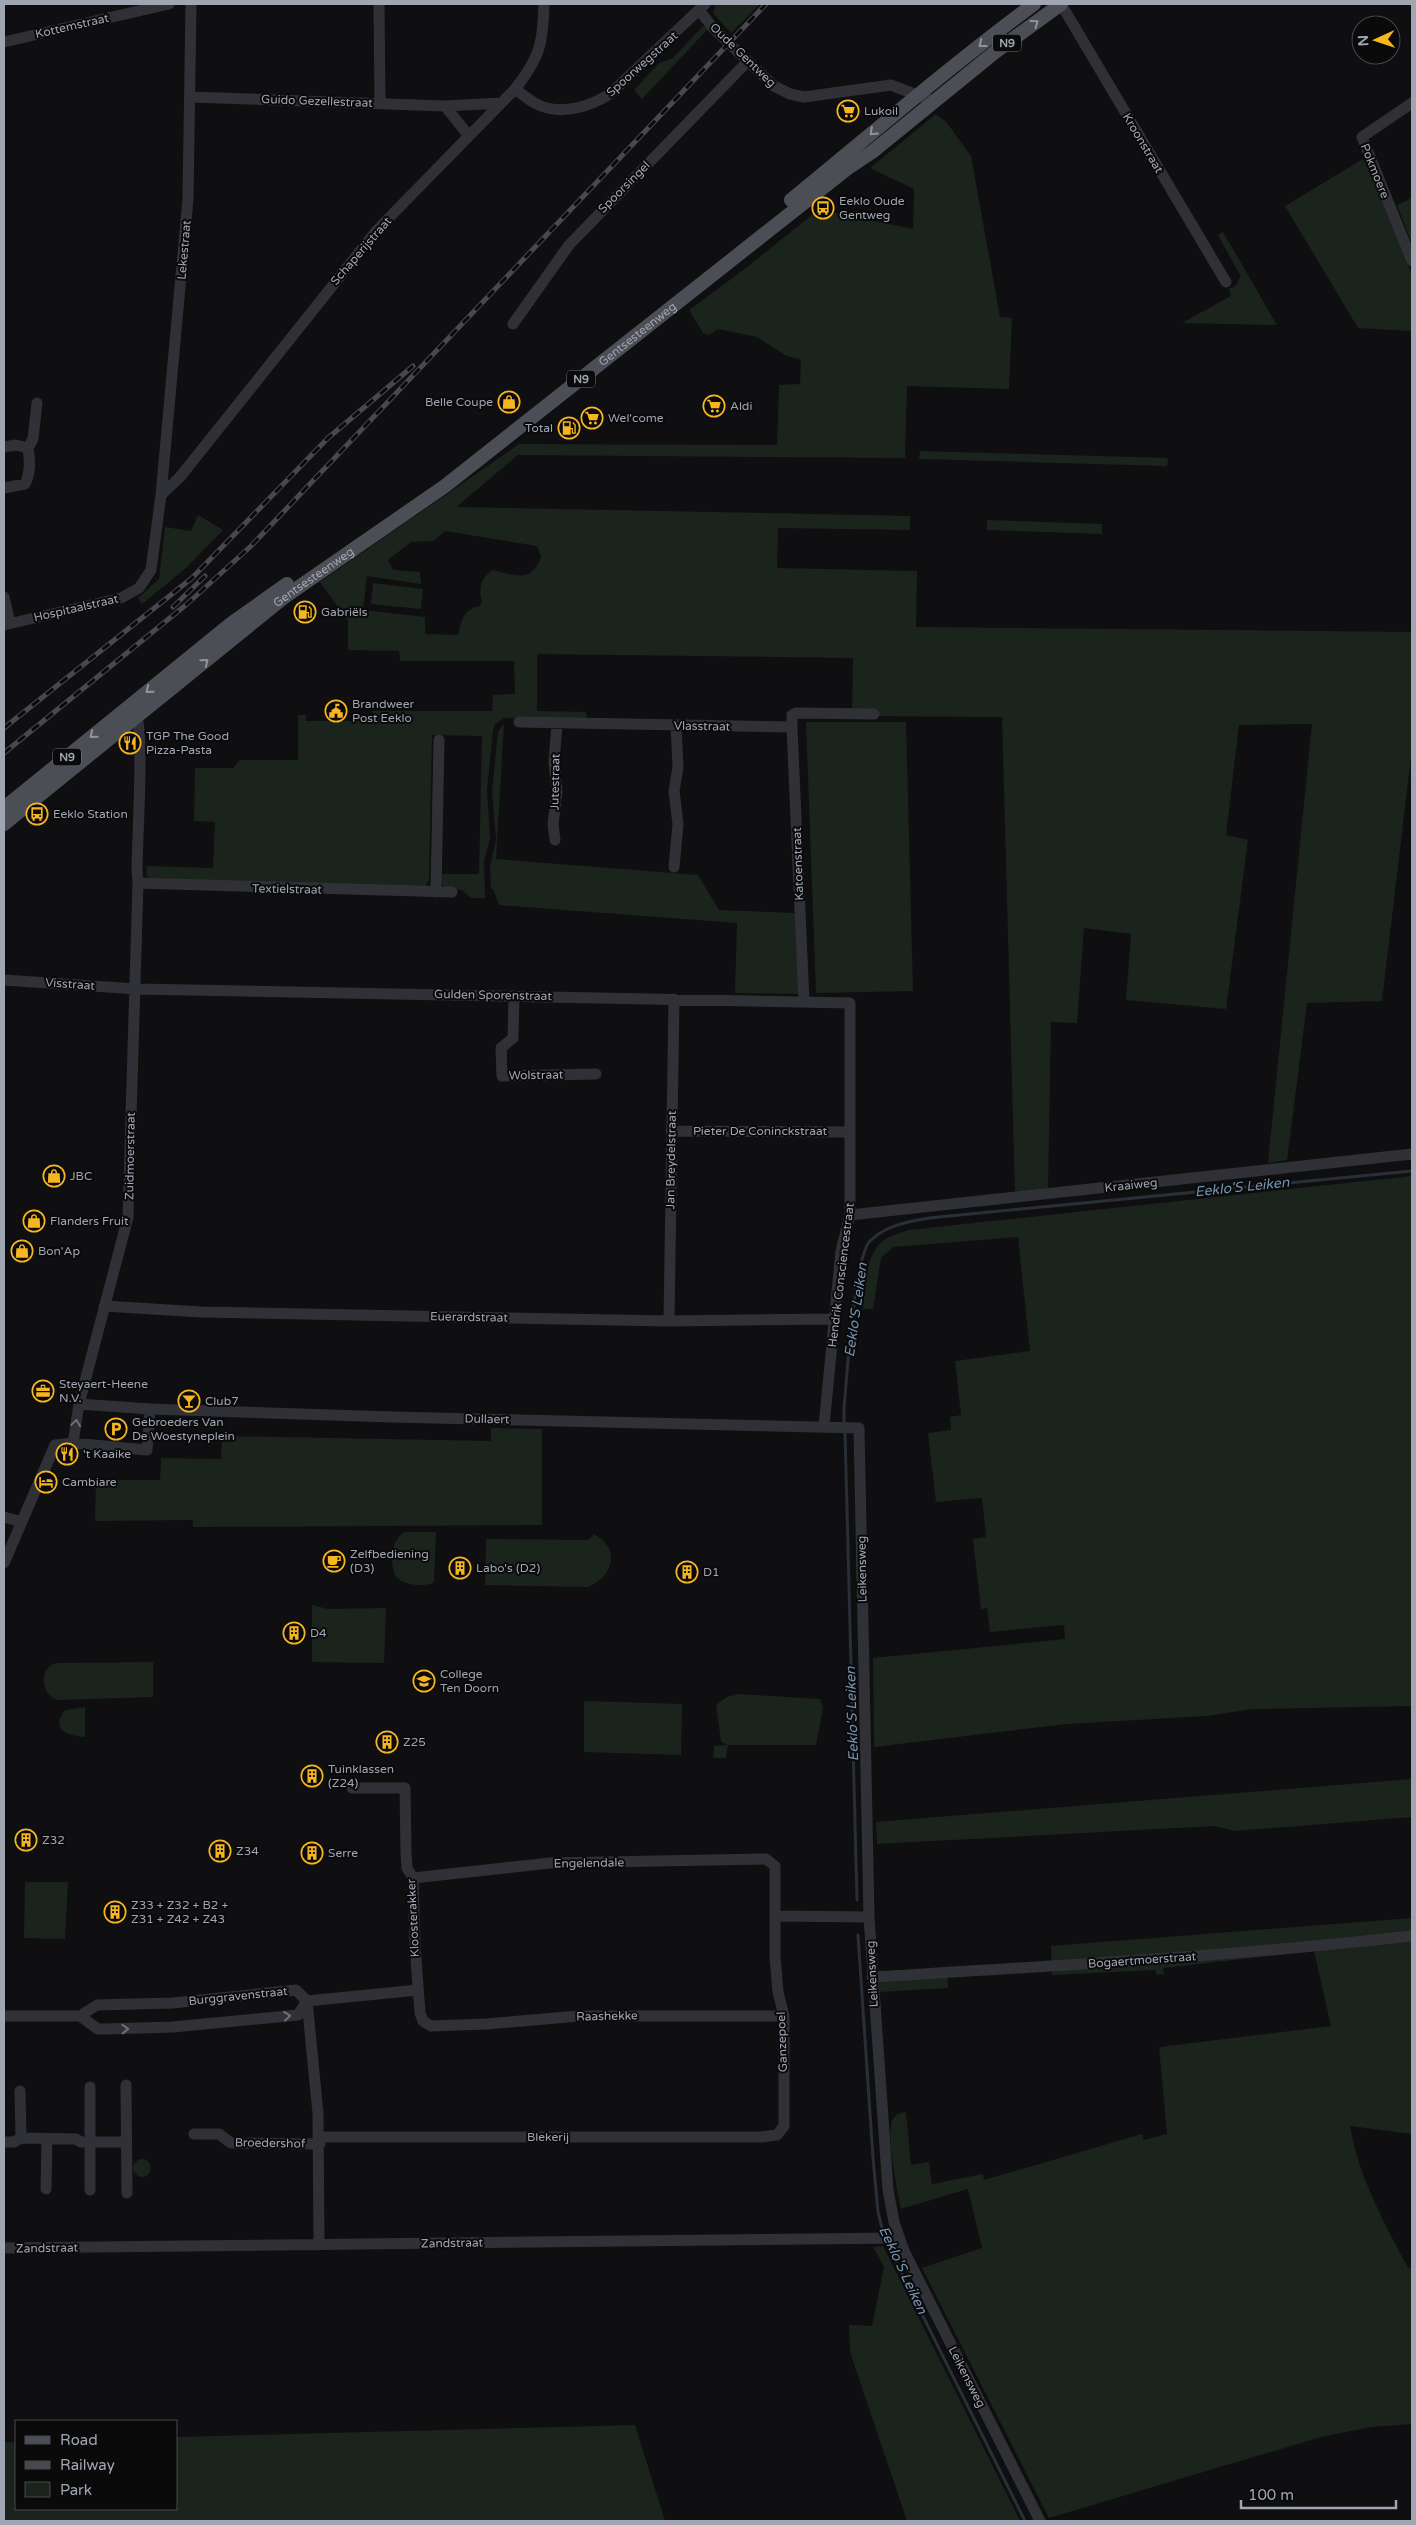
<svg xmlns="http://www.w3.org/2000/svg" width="1416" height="2525" font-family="'Varela Round',sans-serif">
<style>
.green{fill:#1b231d;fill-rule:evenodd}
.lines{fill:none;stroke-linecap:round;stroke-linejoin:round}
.stream{stroke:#282f36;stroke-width:3}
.minor{stroke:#303136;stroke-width:11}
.major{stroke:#4c4e55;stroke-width:14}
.rail-casing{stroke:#47494f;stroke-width:5}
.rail{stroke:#0a0a0b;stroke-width:3;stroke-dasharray:9;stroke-linecap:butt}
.oneway{stroke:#8f949f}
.oneway2{stroke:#6e717a}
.labels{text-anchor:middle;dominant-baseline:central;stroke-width:4;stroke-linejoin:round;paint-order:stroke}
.shield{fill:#0a0a0b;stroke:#737680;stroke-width:1}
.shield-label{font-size:11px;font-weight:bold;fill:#a0a5b2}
.street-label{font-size:12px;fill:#a0a5b2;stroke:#0a0a0b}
.poi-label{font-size:12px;fill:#a0a5b2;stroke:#0a0a0b;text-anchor:start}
.water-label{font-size:14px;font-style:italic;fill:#7492af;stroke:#0a0a0b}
</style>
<rect width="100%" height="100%" fill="#0f0f11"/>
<path class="green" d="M716,4h44l-29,29 -18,-20z
M703,26l5,3 -66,70 -8,-9 25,-27 14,-5z
M936,114l11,9 24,33 29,161 12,1 -3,71 -102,-3 -2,72 -387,-3 -62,52 454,9v14l-132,-2 -1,40 140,3 -1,56 496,5v116l-30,253 -75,2 -20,157 -19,3 44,-439 -73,1 -13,110 22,5 -22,169 -100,-9 5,-66 -47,-6 -7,95 -26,-1 -3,166 -33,4 -13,-475 -150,-1 1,-58 -316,-4v57l49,1 1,8 -83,-2 -9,6 -2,6 -6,60 3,49 -6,22 1,37h-14l-9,-8 -19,-4 -3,-12h39l3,-138 -50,-1 -3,145 -5,8 -274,-10 -4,-3 1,-9 66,2 2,-46 -21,-1 1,-53h38l7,-8h58v-45h8v6h70l-4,-10h120l1,-16 22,-1 -1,-33h-114l-1,-10 -51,-1v-29l-28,-39 199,-138 258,1 2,-60 21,-1 1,-24 -16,-5 -28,-18 -39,-8 -9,6 -6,-2 -14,-23 57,-42 77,-62 8,6 82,17 1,-40 -44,-21zM445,531l92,15 4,11c-10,28 -28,17 -49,13 -11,10 -14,16 -10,31l-2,5c-17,3 -18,14 -22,29l-33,-1v-17l-62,-7 4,-34 54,8 -1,-12 -27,-2 -5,-10 23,-18 23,-1z
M1363,159l6,8 43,109v55l-54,-3 -73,-122z
M1412,198v46l-15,-39z
M1223,232l54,93 -95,-2 49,-27 -2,-7c7,-3 10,-5 11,-14l-22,-40z
M920,451l248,7 -1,8 -248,-7z
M198,515l25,15 -38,39 -43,35 -4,-6 21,-19 6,-52 26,4z
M987,520l115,4v10l-115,-4z
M373,583l50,6 -2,20 -50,-5z
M806,722h100l7,269 -97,2z
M504,724l-8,135 202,16 21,35 76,3 4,81 -64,-1 2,-70 -238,-18 -6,-16h-2l-1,-23 6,-26 -4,-49 6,-59z
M1412,1176v530l-159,3 -46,7 -141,8 -192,23 -1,-89 192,-19 -1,-14 -74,7 -3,-24 -6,1 -8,-70 13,-2 -4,-39 -46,4 -8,-69 23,-3 -1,-13 11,-2 -6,-54 75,-10 -12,-114 -125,10 -12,11 -8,51h-10c2,-25 2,-60 26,-72 6,-3 14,-5 20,-7z
M491,1428l51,1v96l-349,2v-7l-98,1 1,-41h64l1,-22 60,1 1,-23 269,5z
M405,1532h31l-2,50c-9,6 -31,3 -39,-6 -5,-15 -5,-36 10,-44z
M594,1534c28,16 19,42 -6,53l-103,-2 1,-46 103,1z
M312,1605l16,4 58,-1 -2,55 -72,-1z
M153,1662v35l-95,3c-17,-4 -20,-32 -2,-37z
M739,1694l81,5 3,9 -7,37h-88l-2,13h-13l1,-12 13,-1 -6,-4 -5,-36 11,-8z
M584,1701l98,3 -1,51 -97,-3z
M85,1707v30c-17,-1 -35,-7 -20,-27z
M1412,1779v38l-178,14 -19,-5 -338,18 -1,-22z
M25,1882h43l-3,57 -41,-1z
M1412,1918v216l-62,-8c9,52 34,96 58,142l4,1v155l-41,3 -50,10 -272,81 -127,-250 60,-20 -14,-59 -67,20c-3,-16 -16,-77 -8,-90 3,-5 7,-6 13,-7l5,53 18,-3 3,22 51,-10 1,6 158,-46 2,6 23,-6 -8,-87 172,-21 -17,-75 -151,17 1,6 -8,1v-5l-104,5 -1,-29z
M947,1975l1,13 -68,4 -1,-12z
M133 2168a9 9 0 1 1 18 0a9 9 0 1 1-18 0Z
M883,2246l137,275h-113l-57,-169 -1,-27 23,1 12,-59 -11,-20z
M635,2425l30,96h-661v-79h12v67h160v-72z"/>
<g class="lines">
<path class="stream" d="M844,1424v-17c3,-28 10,-150 26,-166 17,-16 37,-19 59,-23l483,-47
M845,1431l12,469
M858,1935l15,223 5,54 6,24
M886,2242l139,279"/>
<path class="minor" d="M379,4l1,99
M1061,4l165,278
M700,11l13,17 61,58 16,8 14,3 87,-12 44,17
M4,42l165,-38
M515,89c8,6 17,14 26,17 23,9 51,0 70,-13l94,-89
M190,97l255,9 56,-3
M1412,103l-50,34 50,124
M445,106l24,30
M513,324l56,-79 179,-184
M4,447l12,-2 12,3c2,12 3,24 -3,36l-21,4
M28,448l5,-9 4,-36
M161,495l19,-18 197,-247 138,-141c25,-32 28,-45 29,-85
M4,597l6,26
M4,625l117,-27 18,-10 12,-18 10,-75 27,-296 3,-195
M519,722l273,5v-12l4,-2 78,1
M792,727l12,275
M555,840l-2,-16 4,-32 -3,-30 3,-38
M674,867l4,-43 -4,-33 4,-24 -2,-42
M138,883l314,9
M436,892l3,-152
M4,980l132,9 714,14v212l-9,36 -17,175
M514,996l-1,42 -12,10 1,28 94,-2
M671,1131l178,1
M850,1215l562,-61
M104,1306l97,6 468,9 164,-2
M669,1321l5,-322
M79,1404l71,5 242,8 467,11 10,489 19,273 6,32 10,29 136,270
M73,1443l6,-39 49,-187 10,-334 -1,-15c0,-25 8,-145 -2,-157
M4,1517l18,5
M4,1563l51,-118 18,-2 74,7 3,-41
M352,1788h53l1,64 1,16 6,10 2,67 5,68 3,8 8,5 55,-2 93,-8h205
M776,1916l93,1
M872,1977c180,-11 361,-21 540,-41
M307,2001l11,112 1,132
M307,2001l111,-11
M4,2016h76l17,-11 75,-2 124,-13 11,11
M80,2016l18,13h8l67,-2 125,-12 9,-14
M126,2085l1,108
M20,2091l1,47
M194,2134h25l12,9 89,1
M319,2137h442l16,-2 7,-9v-110l-6,-24 -3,-35v-91l-9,-7 -216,4 -137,15
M4,2142h10l7,-4 55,1 5,3h45
M46,2189l1,-50
M90,2190v-103
M4,2248l895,-10"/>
<g class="major">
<path d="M791,200c81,-66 159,-134 243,-196"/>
<path d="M4,808l228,-185 55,-39"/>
<path id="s1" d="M4,824l279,-226 162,-112 403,-318 24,-16 123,-100 66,-48"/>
</g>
<g class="rail-casing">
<path id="rail" d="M173,607l32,-31
M4,728l188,-150 136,-140 85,-72
M4,753l183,-149 64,-58 515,-542"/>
</g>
<use href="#rail" class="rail"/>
</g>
<defs><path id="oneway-chevron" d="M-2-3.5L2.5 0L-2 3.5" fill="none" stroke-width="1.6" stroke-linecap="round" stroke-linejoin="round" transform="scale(1.25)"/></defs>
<g class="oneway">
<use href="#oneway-chevron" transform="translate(1035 23) rotate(-36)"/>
<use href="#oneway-chevron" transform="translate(982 44) rotate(142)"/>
<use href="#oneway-chevron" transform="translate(873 132) rotate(137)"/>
<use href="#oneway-chevron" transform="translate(205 662) rotate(-39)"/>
<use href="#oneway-chevron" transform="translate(149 690) rotate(141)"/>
<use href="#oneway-chevron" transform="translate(93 735) rotate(141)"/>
</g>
<g class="oneway2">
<use href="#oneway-chevron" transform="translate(76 1423) rotate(-82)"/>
<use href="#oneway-chevron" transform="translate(287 2016) rotate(-6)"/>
<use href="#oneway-chevron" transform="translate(125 2029) rotate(-2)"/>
</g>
<defs>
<g id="supermarket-ring" transform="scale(1.125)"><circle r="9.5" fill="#0a0a0b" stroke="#f7b621" stroke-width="1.5"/><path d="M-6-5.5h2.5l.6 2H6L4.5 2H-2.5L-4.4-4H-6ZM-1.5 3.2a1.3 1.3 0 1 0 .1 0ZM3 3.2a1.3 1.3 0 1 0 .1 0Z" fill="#f7b621"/></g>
<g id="bus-ring" transform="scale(1.125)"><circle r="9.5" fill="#0a0a0b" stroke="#f7b621" stroke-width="1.5"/><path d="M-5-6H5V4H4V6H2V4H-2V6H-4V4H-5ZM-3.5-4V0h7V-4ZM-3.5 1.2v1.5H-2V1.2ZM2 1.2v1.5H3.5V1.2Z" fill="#f7b621"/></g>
<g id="shop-ring" transform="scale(1.125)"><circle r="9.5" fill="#0a0a0b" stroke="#f7b621" stroke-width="1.5"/><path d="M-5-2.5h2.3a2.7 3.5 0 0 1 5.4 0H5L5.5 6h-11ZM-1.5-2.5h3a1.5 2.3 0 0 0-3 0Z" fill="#f7b621"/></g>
<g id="fuel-ring" transform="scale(1.125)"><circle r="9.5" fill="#0a0a0b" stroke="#f7b621" stroke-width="1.5"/><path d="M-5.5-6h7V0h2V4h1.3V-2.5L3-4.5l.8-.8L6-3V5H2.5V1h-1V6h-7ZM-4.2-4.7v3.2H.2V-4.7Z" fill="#f7b621"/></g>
<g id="civic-ring" transform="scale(1.125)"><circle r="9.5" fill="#0a0a0b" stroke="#f7b621" stroke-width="1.5"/><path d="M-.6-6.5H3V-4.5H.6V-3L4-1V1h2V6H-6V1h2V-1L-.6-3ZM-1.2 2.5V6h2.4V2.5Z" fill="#f7b621"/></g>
<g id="restaurant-ring" transform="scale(1.125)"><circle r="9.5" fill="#0a0a0b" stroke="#f7b621" stroke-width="1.5"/><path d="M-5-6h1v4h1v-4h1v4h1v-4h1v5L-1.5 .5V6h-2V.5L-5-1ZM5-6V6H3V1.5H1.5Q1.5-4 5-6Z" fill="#f7b621"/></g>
<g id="office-ring" transform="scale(1.125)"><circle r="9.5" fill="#0a0a0b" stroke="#f7b621" stroke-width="1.5"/><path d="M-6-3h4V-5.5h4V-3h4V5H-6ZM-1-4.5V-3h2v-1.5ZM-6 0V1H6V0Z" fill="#f7b621"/></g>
<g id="bar-ring" transform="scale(1.125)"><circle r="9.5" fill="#0a0a0b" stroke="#f7b621" stroke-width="1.5"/><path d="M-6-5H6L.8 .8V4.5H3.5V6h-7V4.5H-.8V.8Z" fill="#f7b621"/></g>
<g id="parking-ring" transform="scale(1.125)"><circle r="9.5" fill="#0a0a0b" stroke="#f7b621" stroke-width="1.5"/><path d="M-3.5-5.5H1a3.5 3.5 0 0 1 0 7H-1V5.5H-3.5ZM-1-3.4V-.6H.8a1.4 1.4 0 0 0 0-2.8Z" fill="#f7b621"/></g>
<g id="hotel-ring" transform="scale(1.125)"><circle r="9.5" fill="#0a0a0b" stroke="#f7b621" stroke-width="1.5"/><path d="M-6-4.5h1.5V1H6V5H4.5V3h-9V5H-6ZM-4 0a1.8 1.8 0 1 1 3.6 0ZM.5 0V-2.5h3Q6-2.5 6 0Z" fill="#f7b621"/></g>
<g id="cafe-ring" transform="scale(1.125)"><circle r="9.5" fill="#0a0a0b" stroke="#f7b621" stroke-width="1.5"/><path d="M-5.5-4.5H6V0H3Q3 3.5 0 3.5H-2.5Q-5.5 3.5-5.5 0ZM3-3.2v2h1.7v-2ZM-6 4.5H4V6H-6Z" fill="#f7b621"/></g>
<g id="building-ring" transform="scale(1.125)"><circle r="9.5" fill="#0a0a0b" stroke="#f7b621" stroke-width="1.5"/><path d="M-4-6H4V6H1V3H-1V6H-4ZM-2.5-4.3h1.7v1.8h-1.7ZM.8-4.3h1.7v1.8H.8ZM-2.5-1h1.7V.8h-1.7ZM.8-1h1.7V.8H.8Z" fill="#f7b621"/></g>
<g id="school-ring" transform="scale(1.125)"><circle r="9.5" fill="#0a0a0b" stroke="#f7b621" stroke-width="1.5"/><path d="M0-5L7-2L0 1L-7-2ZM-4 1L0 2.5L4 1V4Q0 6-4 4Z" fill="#f7b621"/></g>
</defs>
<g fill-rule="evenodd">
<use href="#supermarket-ring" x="848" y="111"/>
<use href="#bus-ring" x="823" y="208"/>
<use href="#shop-ring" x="509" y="402"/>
<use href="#supermarket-ring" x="714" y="406"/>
<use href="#supermarket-ring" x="592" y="418"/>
<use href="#fuel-ring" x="569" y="428"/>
<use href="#fuel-ring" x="305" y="612"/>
<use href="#civic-ring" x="336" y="711"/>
<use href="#restaurant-ring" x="130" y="743"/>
<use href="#bus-ring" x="37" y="814"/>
<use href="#shop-ring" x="54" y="1176"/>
<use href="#shop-ring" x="34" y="1221"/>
<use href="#shop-ring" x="22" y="1251"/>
<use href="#office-ring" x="43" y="1391"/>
<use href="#bar-ring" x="189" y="1401"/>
<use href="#parking-ring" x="116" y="1429"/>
<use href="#restaurant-ring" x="67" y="1454"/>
<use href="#hotel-ring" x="46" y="1482"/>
<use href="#cafe-ring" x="334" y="1561"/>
<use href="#building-ring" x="460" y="1568"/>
<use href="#building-ring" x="687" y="1572"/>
<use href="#building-ring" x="294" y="1633"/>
<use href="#school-ring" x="424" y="1681"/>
<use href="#building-ring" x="387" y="1742"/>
<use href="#building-ring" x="312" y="1776"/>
<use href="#building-ring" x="26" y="1840"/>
<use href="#building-ring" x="220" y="1851"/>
<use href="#building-ring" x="312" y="1853"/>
<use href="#building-ring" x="115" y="1912"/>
</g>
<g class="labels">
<g class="shield">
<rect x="993" y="34.5" width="28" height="17" rx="4"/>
<rect x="567" y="370.5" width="28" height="17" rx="4"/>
<rect x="53" y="748.5" width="28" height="17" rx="4"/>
</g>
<g class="shield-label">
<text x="1007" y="43">N9</text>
<text x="581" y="379">N9</text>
<text x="67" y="757">N9</text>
</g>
<g class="street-label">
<text transform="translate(72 26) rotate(-13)">Kottemstraat</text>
<text transform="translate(743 55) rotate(44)">Oude Gentweg</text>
<text transform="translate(642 64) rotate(-42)">Spoorwegstraat</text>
<text transform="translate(317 101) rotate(2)">Guido Gezellestraat</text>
<text transform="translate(1143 143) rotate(59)">Kroonstraat</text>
<text transform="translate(1375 171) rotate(68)">Pokmoere</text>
<text transform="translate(624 187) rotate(-45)">Spoorsingel</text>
<text transform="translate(184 250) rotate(-85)">Lekestraat</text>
<text transform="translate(361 251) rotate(-49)">Schaperijstraat</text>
<text stroke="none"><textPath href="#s1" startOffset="801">Gentsesteenweg</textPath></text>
<text stroke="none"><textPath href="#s1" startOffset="396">Gentsesteenweg</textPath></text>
<text transform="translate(76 608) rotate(-13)">Hospitaalstraat</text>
<text transform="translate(702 726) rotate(1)">Vlasstraat</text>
<text transform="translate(555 782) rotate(-89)">Jutestraat</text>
<text transform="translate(798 864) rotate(-92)">Katoenstraat</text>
<text transform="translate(287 889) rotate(1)">Textielstraat</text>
<text transform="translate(70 984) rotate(4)">Visstraat</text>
<text transform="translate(493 995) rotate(1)">Gulden Sporenstraat</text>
<text transform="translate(536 1075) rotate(-1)">Wolstraat</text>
<text x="760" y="1131">Pieter De Coninckstraat</text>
<text transform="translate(130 1156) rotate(-89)">Zuidmoerstraat</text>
<text transform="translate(671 1160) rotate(-89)">Jan Breydelstraat</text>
<text transform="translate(1131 1185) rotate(-6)">Kraaiweg</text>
<text transform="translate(841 1275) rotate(-83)">Hendrik Consciencestraat</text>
<text transform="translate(469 1317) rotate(1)">Euerardstraat</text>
<text transform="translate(487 1419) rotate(1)">Dullaert</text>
<text transform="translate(862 1569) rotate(-91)">Leikensweg</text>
<text transform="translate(589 1863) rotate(-1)">Engelendale</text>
<text transform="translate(413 1918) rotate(-93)">Kloosterakker</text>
<text transform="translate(1142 1960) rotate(-4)">Bogaertmoerstraat</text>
<text transform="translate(872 1974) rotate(-93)">Leikensweg</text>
<text transform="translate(238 1996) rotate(-6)">Burggravenstraat</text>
<text transform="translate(607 2016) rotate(-1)">Raashekke</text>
<text transform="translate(782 2042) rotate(-92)">Ganzepoel</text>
<text x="548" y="2137">Blekerij</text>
<text transform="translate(270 2143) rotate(1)">Broedershof</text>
<text transform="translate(452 2243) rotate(-1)">Zandstraat</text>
<text transform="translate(47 2248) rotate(-1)">Zandstraat</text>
<text transform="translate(967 2377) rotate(63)">Leikensweg</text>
</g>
<g class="poi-label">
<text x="864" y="111">Lukoil</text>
<text x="839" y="201">Eeklo Oude<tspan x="839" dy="14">Gentweg</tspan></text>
<text x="493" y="402" text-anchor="end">Belle Coupe</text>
<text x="730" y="406">Aldi</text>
<text x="608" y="418">Wel'come</text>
<text x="553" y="428" text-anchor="end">Total</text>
<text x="321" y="612">Gabriëls</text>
<text x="352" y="704">Brandweer<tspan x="352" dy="14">Post Eeklo</tspan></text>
<text x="146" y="736">TGP The Good<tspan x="146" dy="14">Pizza-Pasta</tspan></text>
<text x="53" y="814">Eeklo Station</text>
<text x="70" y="1176">JBC</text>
<text x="50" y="1221">Flanders Fruit</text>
<text x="38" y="1251">Bon'Ap</text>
<text x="59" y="1384">Steyaert-Heene<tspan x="59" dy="14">N.V.</tspan></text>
<text x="205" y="1401">Club7</text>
<text x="132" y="1422">Gebroeders Van<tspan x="132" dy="14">De Woestyneplein</tspan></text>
<text x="83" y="1454">'t Kaaike</text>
<text x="62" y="1482">Cambiare</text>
<text x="350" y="1554">Zelfbediening<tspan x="350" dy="14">(D3)</tspan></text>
<text x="476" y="1568">Labo's (D2)</text>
<text x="703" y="1572">D1</text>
<text x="310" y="1633">D4</text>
<text x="440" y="1674">College<tspan x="440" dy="14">Ten Doorn</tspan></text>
<text x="403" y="1742">Z25</text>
<text x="328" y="1769">Tuinklassen<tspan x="328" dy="14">(Z24)</tspan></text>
<text x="42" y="1840">Z32</text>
<text x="236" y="1851">Z34</text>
<text x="328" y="1853">Serre</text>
<text x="131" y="1905">Z33 + Z32 + B2 +<tspan x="131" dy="14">Z31 + Z42 + Z43</tspan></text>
</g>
<g class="water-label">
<text transform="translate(1242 1187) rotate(-6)">Eeklo'S Leiken</text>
<text transform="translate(856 1310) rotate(-82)">Eeklo'S Leiken</text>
<text transform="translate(852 1714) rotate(-92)">Eeklo'S Leiken</text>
<text transform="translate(903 2270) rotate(65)">Eeklo'S Leiken</text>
</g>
</g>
<rect width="1416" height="2525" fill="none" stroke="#a0a5b2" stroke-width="10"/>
<rect x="15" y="2420" width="162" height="90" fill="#0a0a0b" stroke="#46484e"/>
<rect x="25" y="2436" width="25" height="8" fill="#4c4e55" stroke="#46484e"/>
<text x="60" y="2445" font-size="15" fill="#a0a5b2">Road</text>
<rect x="25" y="2461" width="25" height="8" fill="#47494f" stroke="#46484e"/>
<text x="60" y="2470" font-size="15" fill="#a0a5b2">Railway</text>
<rect x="25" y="2482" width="25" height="15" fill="#1b231d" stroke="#46484e"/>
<text x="60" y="2495" font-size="15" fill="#a0a5b2">Park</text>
<g transform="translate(1376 40) rotate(267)"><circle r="24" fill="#0a0a0b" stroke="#46484e"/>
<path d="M0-4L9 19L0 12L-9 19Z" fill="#f7b621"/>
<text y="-8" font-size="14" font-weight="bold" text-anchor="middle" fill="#a0a5b2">N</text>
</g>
<path d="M1241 2500v8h155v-8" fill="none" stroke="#a0a5b2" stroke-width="2.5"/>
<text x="1248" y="2500" font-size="15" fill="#a0a5b2" stroke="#0a0a0b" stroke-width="4" paint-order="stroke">100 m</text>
</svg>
